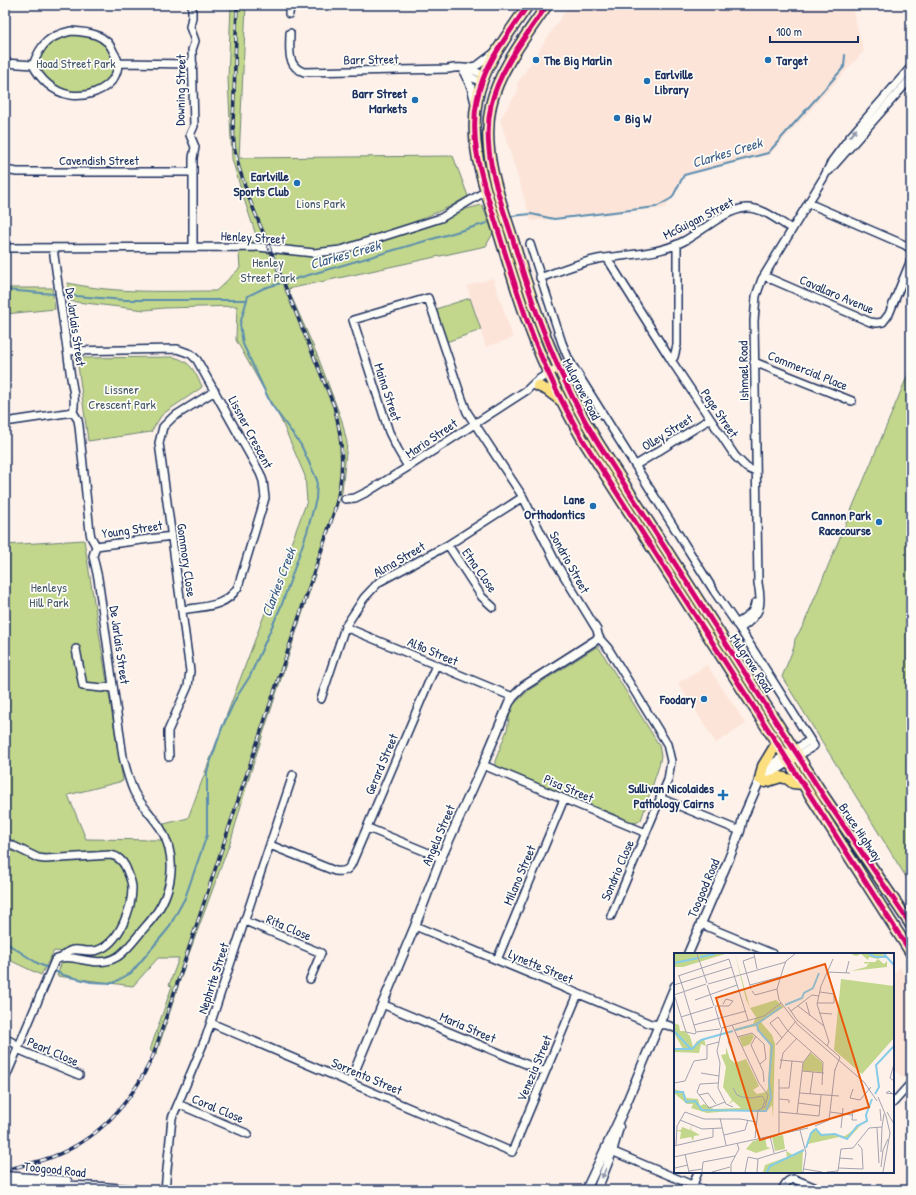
<svg xmlns="http://www.w3.org/2000/svg" width="916" height="1195" font-family="'Patrick Hand',sans-serif">
<style>
.built{fill:#fde4d8}
.green{fill:#c2d78c;stroke:#6e8375}
.lines{fill:none;stroke-linecap:round;stroke-linejoin:round}
.stream{stroke:#5b8db0;stroke-width:2}
.minor-casing{stroke:#1b2f5e;stroke-width:10}
.tertiary-casing{stroke:#1b2f5e;stroke-width:11}
.primary-casing{stroke:#1b2f5e;stroke-width:13}
.minor{stroke:#fdfcf7;stroke-width:7}
.tertiary{stroke:#fdfcf7;stroke-width:8}
.primary{stroke:#fce080;stroke-width:10}
.rail-casing{stroke:#1b2f5e;stroke-width:3.5}
.rail{stroke:#fdfcf7;stroke-width:2;stroke-dasharray:6;stroke-linecap:butt}
.cycleway-casing{stroke:#fdfcf7;stroke-width:8}
.cycleway{stroke:#d6006c;stroke-width:5}
.oneway{fill:#8c96aa}
.poi-dot{fill:#1f6fb2;stroke:#fdfcf7;stroke-width:1.5}
.labels{text-anchor:middle;dominant-baseline:central;stroke-width:3.5;stroke-linejoin:round;paint-order:stroke}
.street-label{font-size:13px;fill:#1b2f5e;stroke:#fdfcf7}
.poi-label{font-size:13px;font-weight:bold;fill:#1b2f5e;stroke:#fdfcf7;text-anchor:end}
.park-label{font-size:13px;fill:#45596a;stroke:#fdfcf7}
.water-label{font-size:14px;font-style:italic;fill:#3b5e87;stroke:#fdfcf7}
.inset-river{fill:none;stroke:#86cbe7;stroke-width:2}
.inset-road{fill:none;stroke:#a3a3b1;stroke-width:1}
.view{fill:#e8590c;fill-opacity:0.15;stroke:#e8590c;stroke-width:2}
.inset-edge{fill:none;stroke:#1b2f5e;stroke-width:2}
</style>
<rect width="100%" height="100%" fill="#fdf1e9"/>
<filter id="ink" filterUnits="userSpaceOnUse"><feTurbulence type="fractalNoise" baseFrequency=".025" numOctaves="2"/><feDisplacementMap in="SourceGraphic" scale="8" xChannelSelector="R" yChannelSelector="G"/><feConvolveMatrix kernelMatrix="1 2 1 2 8 2 1 2 1" color-interpolation-filters="sRGB"/></filter>
<g filter="url(#ink)">
<path class="built" d="M569,5h282l13,46 -95,104 -83,19 -21,34 -134,13 -31,-102 18,-28 -1,-7z
M493,278l20,60 -27,9 -19,-61z
M707,665l39,59 -30,19 -38,-60z
M900,967l11,18v85l-8,8 -10,-9v-94z"/>
<path class="green" d="M231,5h15l-7,153 214,-2 15,40 -19,11 -37,16 70,-18 11,28 -7,13 -198,43 30,68 24,64 5,22 -5,49 -93,285 -17,60 -45,122 -31,96 -6,-5 22,-64 -3,-1 10,-27h-21l-25,28 -76,-10 8,-24 -11,-1 -13,24 -36,-17v-413l79,-5 39,241 -55,14 18,44 75,1 3,-16 24,-6 119,-317 -2,-25 -24,-56 -45,-80 1,-34 -73,2 -19,2 -77,-9v-18c49,11 99,8 148,8l24,-23 -2,-28 20,1 -15,-45 -11,-37 -4,-80z
M71,31l32,7 15,25 -9,21 -29,11 -30,-9 -17,-21 9,-19z
M5,288h47l3,21 -50,5z
M470,298l11,32 -35,12 -10,-33z
M173,357c18,4 21,14 29,29l-1,2 -34,23 -6,5 -10,16 -63,9 -10,-76 5,-7z
M911,367v518l-129,-208 12,-30 1,-8 8,-13z
M598,646l61,99 2,11 -2,10 -18,54 -5,3 -141,-56v-6l12,-31 4,-23 18,-17z"/>
<g class="lines">
<path class="stream" d="M511,216l20,-2 23,5 102,-12 16,-9 12,-23 84,-22 76,-86 1,-12
M5,290l49,4
M64,295l60,5h123
M5,942l32,21 26,12 28,7 22,1 18,-10 37,-44 17,-31 22,-63v-63l15,-44 14,-30 14,-22 32,-72 25,-72 9,-33 1,-19 -16,-35 -30,-41 -28,-60 -3,-20 8,-28 16,-8 223,-65"/>
<g class="minor-casing">
<path id="minor" d="M192,5v12l-2,10 5,14 -3,9 2,76 -4,9 5,12 -2,11v89
M289,14l1,-9
M71,31c18,1 36,3 43,22 2,3 4,8 4,11 -1,23 -28,34 -48,31 -17,-3 -30,-16 -37,-30 8,-22 16,-29 38,-34z
M290,33c0,16 -4,33 14,39l144,-3c14,-3 24,-1 36,7
M5,63l28,2
M118,63l75,1
M468,68l10,-3 16,-12
M464,73l7,14 4,16
M464,73l18,10
M5,170l12,2h176
M829,171l82,-93
M808,203l97,42 6,4
M530,244l32,99 7,17 145,231 26,38 74,117 -16,10
M5,248l253,-1 56,6 27,-3 100,-32 45,-27
M607,258l64,102 64,96 12,12 9,4
M764,276l106,46 7,1 6,-1 6,-8 22,-54
M540,278c19,-7 38,-15 58,-19 29,-5 60,-4 86,-18 19,-10 40,-31 62,-33 17,-1 32,13 46,21
M67,351l110,-2 14,5 6,6 63,113 3,8 2,17 -27,89c-13,21 -34,19 -56,23
M671,360l3,-3 3,-12v-100
M754,362l98,39
M5,422l68,-10
M636,465l74,-46
M408,467l-10,-17 -9,-18 -36,-112 75,-22 33,98 6,16 56,85 33,66 41,67 2,8 9,10 59,96 4,17 -3,19 -57,136
M345,499l10,-1 14,-7 39,-24 119,-77c9,-10 19,-16 31,-22
M448,545l34,52 11,10
M96,546l76,-10
M736,624c9,-6 18,-10 19,-21
M345,627l168,70
M740,629c20,-14 23,-22 18,-46l-4,-262 2,-25 6,-17 62,-102 8,-16 17,-23 62,-71
M76,649l7,37 19,2 11,-2
M321,699l24,-72 19,-29 15,-16 69,-37 75,-48
M794,750l16,-10
M169,757l-1,-20v-6l20,-45 2,-15 -31,-228 4,-16 10,-10 42,-26
M483,765l163,68
M660,798l80,33
M368,828l73,30
M5,842l33,16 7,1 65,-4c10,1 15,9 18,18 2,5 4,10 4,15 0,21 -13,55 -34,62 -15,5 -25,-8 -36,8
M270,845l65,26c8,1 12,0 16,-6l85,-200
M245,921l76,32 -11,26
M701,924l72,30
M415,926l236,98 16,1 8,3
M497,960l67,-161
M382,1004l163,68
M211,1023l301,129 66,-158
M5,1038l14,8
M17,1049l62,26
M5,1079l50,-119c17,-9 40,10 62,-3 10,-6 21,-22 29,-31 25,-27 34,-64 15,-97 -8,-13 -20,-24 -27,-37 -5,-11 -8,-23 -11,-35l-25,-179 -5,-22 3,-10 -5,-9 -1,-5 -11,-106 -1,-6 -5,-8c3,-12 0,-22 -2,-34l-18,-130
M893,1103l18,-20
M178,1104l70,30
M609,1150l95,40
M165,1190l7,-72 34,-81 87,-262
M691,1190l7,-18
M782,1190c3,-6 5,-10 12,-11l27,11"/>
</g>
<g class="tertiary-casing">
<path id="tertiary" d="M764,782l14,-13 20,-13
M688,954l40,-93 12,-30 3,-13 17,-39 5,-9 6,-5 23,-15
M350,1082l65,-156 26,-68 42,-93 26,-62 4,-6 11,-11 75,-48
M5,1176l62,5
M5,1183l97,4 34,3
M586,1190l38,-81 51,-123
M597,1190l15,-38 7,-25"/>
</g>
<g class="primary-casing">
<path id="primary" d="M528,5c-20,30 -45,60 -51,95 -9,47 9,90 22,133 10,33 20,66 32,98 14,38 32,74 52,109l328,513
M547,5c-20,30 -48,64 -56,100 -10,47 8,91 22,135 21,71 46,140 85,203l225,352 88,130
M538,386l9,4 16,12
M760,779l3,-13 14,-23
M765,782l16,-5 7,2 5,4 10,1"/>
</g>
<use href="#minor" class="minor"/>
<use href="#tertiary" class="tertiary"/>
<use href="#primary" class="primary"/>
<g class="rail-casing">
<path id="rail" d="M5,1170c16,-4 32,-8 47,-13 48,-18 80,-56 101,-101l181,-544c11,-36 10,-70 0,-106l-85,-208 -10,-30 -5,-22 -1,-22 4,-119"/>
</g>
<use href="#rail" class="rail"/>
<g class="cycleway-casing">
<path id="cycleway" d="M528,5c-20,30 -45,60 -51,95 -9,47 9,90 22,133 10,33 20,66 32,98 14,38 32,74 52,109l328,513
M547,5c-20,30 -48,64 -56,100 -10,47 8,91 22,135 21,71 46,140 85,203l225,352 88,130"/>
</g>
<use href="#cycleway" class="cycleway"/>
</g>
<defs><path id="oneway-solid" d="M-6-.8H1V-3.2L6.5 0L1 3.2V.8H-6Z"/></defs>
<g class="oneway">
<use href="#oneway-solid" transform="translate(853 133) rotate(-49)"/>
<use href="#oneway-solid" transform="translate(604 1173) rotate(112)"/>
</g>
</g>
<g class="poi-dot">
<circle cx="536" cy="60" r="4"/>
<circle cx="768" cy="60" r="4"/>
<circle cx="647" cy="81" r="4"/>
<circle cx="415" cy="100" r="4"/>
<circle cx="617" cy="118" r="4"/>
<circle cx="297" cy="183" r="4"/>
<circle cx="593" cy="506" r="4"/>
<circle cx="879" cy="522" r="4"/>
<circle cx="704" cy="699" r="4"/>
<path d="M721 789h4v4h4v4h-4v4h-4v-4h-4v-4h4z"/>
</g>
<g class="labels">
<g class="street-label">
<text transform="translate(371 59) rotate(-1)">Barr Street</text>
<text transform="translate(180 90) rotate(-89)">Downing Street</text>
<text x="99" y="160">Cavendish Street</text>
<text transform="translate(698 218) rotate(-27)">McGuigan Street</text>
<text transform="translate(253 237) rotate(3)">Henley Street</text>
<text transform="translate(837 294) rotate(23)">Cavallaro Avenue</text>
<text transform="translate(76 327) rotate(82)">De Jarlais Street</text>
<text transform="translate(808 370) rotate(22)">Commercial Place</text>
<text transform="translate(743 371) rotate(-91)">Ishmael Road</text>
<text transform="translate(582 389) rotate(63)">Mulgrave Road</text>
<text transform="translate(388 392) rotate(72)">Maina Street</text>
<text transform="translate(720 413) rotate(56)">Page Street</text>
<text transform="translate(251 432) rotate(62)">Lissner Crescent</text>
<text transform="translate(667 432) rotate(-32)">Olley Street</text>
<text transform="translate(431 438) rotate(-34)">Mario Street</text>
<text transform="translate(132 529) rotate(-8)">Young Street</text>
<text transform="translate(399 559) rotate(-30)">Alma Street</text>
<text transform="translate(187 560) rotate(82)">Gommory Close</text>
<text transform="translate(570 562) rotate(61)">Sondrio Street</text>
<text transform="translate(480 570) rotate(55)">Etna Close</text>
<text transform="translate(120 645) rotate(82)">De Jarlais Street</text>
<text transform="translate(433 651) rotate(23)">Alfio Street</text>
<text transform="translate(752 663) rotate(57)">Mulgrave Road</text>
<text transform="translate(381 764) rotate(-67)">Gerard Street</text>
<text transform="translate(569 788) rotate(23)">Pisa Street</text>
<text transform="translate(861 832) rotate(56)">Bruce Highway</text>
<text transform="translate(438 835) rotate(-67)">Angela Street</text>
<text transform="translate(617 870) rotate(-67)">Sondrio Close</text>
<text transform="translate(519 875) rotate(-67)">Milano Street</text>
<text transform="translate(703 888) rotate(-67)">Toogood Road</text>
<text transform="translate(289 927) rotate(23)">Rita Close</text>
<text transform="translate(541 966) rotate(23)">Lynette Street</text>
<text transform="translate(213 978) rotate(-72)">Nephrite Street</text>
<text transform="translate(468 1027) rotate(23)">Maria Street</text>
<text transform="translate(53 1051) rotate(23)">Pearl Close</text>
<text transform="translate(534 1068) rotate(-67)">Venezia Street</text>
<text transform="translate(367 1076) rotate(23)">Sorrento Street</text>
<text transform="translate(218 1108) rotate(23)">Coral Close</text>
<text transform="translate(55 1169) rotate(6)">Toogood Road</text>
</g>
<g class="poi-label">
<text x="544" y="60" text-anchor="start">The Big Marlin</text>
<text x="776" y="60" text-anchor="start">Target</text>
<text x="655" y="74" text-anchor="start">Earlville<tspan x="655" dy="15">Library</tspan></text>
<text x="407" y="93">Barr Street<tspan x="407" dy="15">Markets</tspan></text>
<text x="625" y="118" text-anchor="start">Big W</text>
<text x="289" y="176">Earlville<tspan x="289" dy="15">Sports Club</tspan></text>
<text x="585" y="499">Lane<tspan x="585" dy="15">Orthodontics</tspan></text>
<text x="871" y="515">Cannon Park<tspan x="871" dy="15">Racecourse</tspan></text>
<text x="696" y="699">Foodary</text>
<text x="714" y="788">Sullivan Nicolaides<tspan x="714" dy="15">Pathology Cairns</tspan></text>
</g>
<g class="park-label">
<text x="76" y="63">Hoad Street Park</text>
<text x="321" y="203">Lions Park</text>
<text x="268" y="262">Henley<tspan x="268" dy="15">Street Park</tspan></text>
<text x="122" y="389">Lissner<tspan x="122" dy="15">Crescent Park</tspan></text>
<text x="49" y="587">Henleys<tspan x="49" dy="15">Hill Park</tspan></text>
</g>
<g class="water-label">
<text transform="translate(727 152) rotate(-17)">Clarkes Creek</text>
<text transform="translate(345 254) rotate(-16)">Clarkes Creek</text>
<text transform="translate(278 582) rotate(-69)">Clarkes Creek</text>
</g>
</g>
<g transform="translate(674 953)">
<rect width="220" height="220" fill="#fdf1e9"/>
<path d="M0,1h51l-42,13h-9zM61,1l15,54 26,-8 8,7 -23,15 11,13 3,9 -2,74 -1,-13 -4,5 -11,2 -15,-2 -35,3 -16,-5 2,-4h-6l-13,-11v-4l10,3 2,6 12,1 2,7 4,-2 10,5 27,-1 -8,-7 -5,4 4,-5 -9,-13 3,-20 -5,-12 5,-1v-7l4,12 5,4 11,-4 13,27 -6,4 4,4 9,-2 2,-4 2,-45 -14,-17 -21,5v-2l18,-5 3,-7 -6,-9 -4,-9zM177,1h31l3,2 -7,3 6,5 3,-3v6l-36,4 15,-4 3,-4 -4,1 -1,-2h11l3,-3 -9,-2 -1,3 -7,-6 -5,2zM167,26l53,7v52l-32,36 -28,-24zM0,70l5,2 1,6h5l5,5 3,11 4,-6 7,-2 2,7 -5,-2 -2,9 -25,-1v-4l9,1 -9,-16zM78,81l2,2 -4,8 -7,3 -4,-10zM137,100l11,9 1,10 -20,-1v-8zM188,171l-14,15 -9,-2 -31,7 -1,-2 6,-13 9,5 23,2zM18,172l-1,5 9,5 -6,1 -1,5 -2,-4 -11,2 1,-7 -5,-2h5l1,-3 8,3zM109,182l2,14 -10,2 -3,-14zM91,185l2,9 4,1 -15,5 -10,-4 7,-8zM129,196l-1,23h-39l2,-7 22,-8 -1,-6 7,4z" fill="#c2d78c"/>
<path class="inset-river" d="M195,1l6,3h12M210,1l10,11M26,4l15,-3M0,10l24,-5M111,52l17,-7 2,-5 9,-5 6,-15M61,77l22,-6M0,78l17,18M0,96h18l9,-9 32,-9M0,139h9l3,10 9,-1 7,9 64,1 5,-13 -2,-16 3,-36 -14,-16 -1,-6 24,-17M201,141l4,-7 -3,-22 18,-19M132,195l5,-15 5,-4 5,6 14,-1 12,5 10,-13 10,-5 -1,-6 6,-16M93,219l3,-6 34,-16"/>
<path class="inset-road" d="M23,1l10,29M80,1l3,15M121,1l-9,7 -3,8 -6,20 2,11 19,25 66,57 13,19M153,19l23,1M172,20l3,-12M4,23l51,-17 19,61M5,23l5,15M34,31l78,-22M0,32l58,-18M33,32l7,21M76,32l30,-8M77,36l-8,-28 11,-4M78,38l3,4 22,-6M0,41l12,38 9,2 1,-2 -12,-40M0,42l32,-11M21,47l42,-15M132,49l4,14M143,50h17v-9l-14,-2M41,53h14l4,-5 -7,-2 -3,5M124,53l26,20M41,54l6,21M114,54l9,13 43,37 -5,13M117,58l21,-16 7,1M145,60l13,1M7,64l32,-10M20,72l52,-14M58,72l27,58 9,12 -3,12 -7,3 -3,28M48,75l-5,23 3,12 -2,25 8,16 7,3M48,75l42,-12 17,-13M22,79l24,-3M82,83l-5,9 12,26 1,11M63,84l15,-4 12,11 2,15 -6,5M108,85l-12,-15 8,-6 9,13 36,32 -1,23M54,88l7,17M102,92l20,-24M153,93l2,-4 -12,-38 4,-18 12,-27M106,107l23,2M220,111l-4,14 4,3M106,116l3,-16 14,-15M128,118l22,2M27,120l18,3M0,130l11,-2 9,-20 13,-2v-14l12,-3M44,130l-18,1 -3,8 12,16 16,-6M59,135l4,7 5,2 10,1 10,-2 3,5 -3,7M105,135h10l3,-27M179,136l-3,9 10,2 11,-13M215,138l2,2 3,1 -8,-1zM126,140l39,3M136,141l3,-22M25,142l9,-2 8,11M204,144l8,19 4,17 -7,39M105,146l10,1v3M124,150l22,3M206,156l1,12M105,159l40,4 2,-21M156,159l22,3M213,159l7,12M123,161l6,-51 8,-11M46,165l6,27M6,167l22,9 20,-1M183,167h-5l1,-10h7M141,173l14,-6 6,-51M208,174l2,-13M167,175l2,-20M203,175l2,35M126,177l6,23 -3,19M105,181v-55M50,182l21,-5 3,-10M97,185l-1,-2 4,17M0,193l39,-9v-8M2,193l1,-20 8,-14 19,7h36l17,3M207,199l1,-25M11,201l4,18M0,204l134,-29M165,205l14,1M207,214l2,-17 5,-11M1,215l13,-3M164,215l25,1 -1,-20 -4,-5M130,216l18,3M15,218l13,-2M28,219l1,-10 32,-6M38,219l18,-5M57,219v-8l8,-15 -2,-6M71,219l3,-15 9,2 30,-9M83,219l1,-13M153,219l11,-1 3,-22 12,-1 16,-20 13,-1"/>
<path class="view" d="M151,11l44,143 -109,33 -44,-142z"/>
<rect width="220" height="220" class="inset-edge"/>
</g>
<rect width="916" height="1195" fill="none" stroke="#fdfcf7" stroke-width="20"/>
<rect x="10" y="10" width="896" height="1175" fill="none" stroke="#1b2f5e" stroke-width="1.5" filter="url(#ink)"/>
<path d="M770 36v6h88v-6" fill="none" stroke="#1b2f5e" stroke-width="2"/>
<text x="776" y="36" font-size="12" fill="#1b2f5e" stroke="#fdfcf7" stroke-width="3" paint-order="stroke">100 m</text>
</svg>
